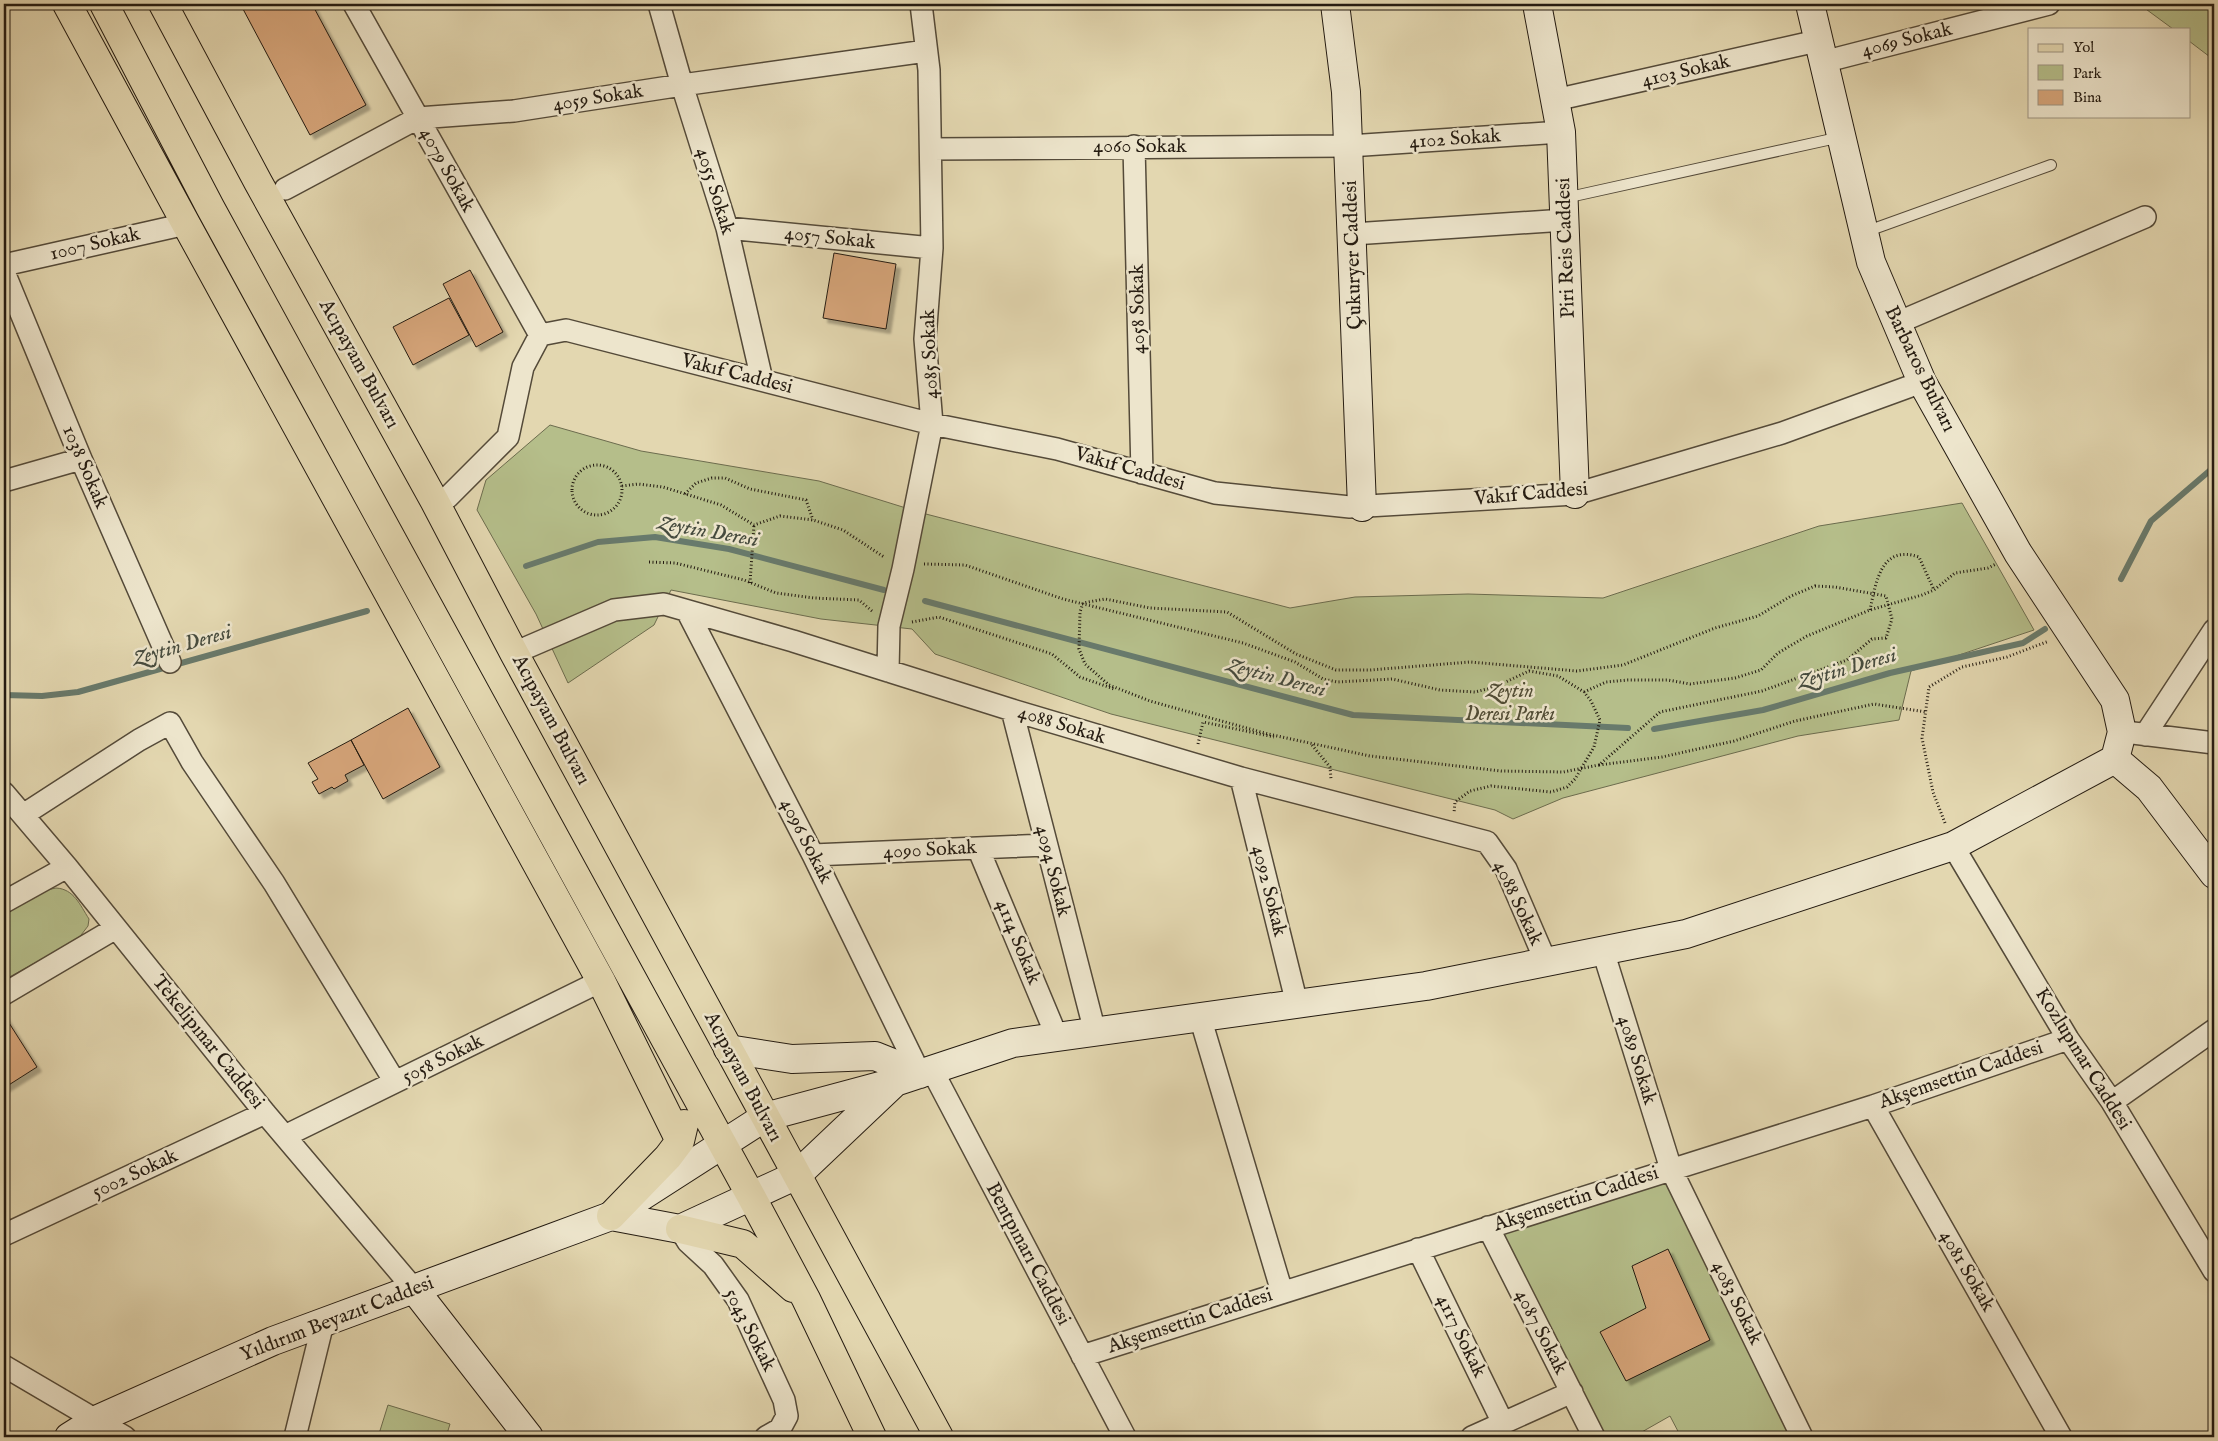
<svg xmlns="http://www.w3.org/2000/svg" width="2218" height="1441" font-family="'IM FELL English',serif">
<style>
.green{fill:#b5be8a;stroke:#6c6c4e}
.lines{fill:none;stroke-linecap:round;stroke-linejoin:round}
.stream{stroke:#687a6c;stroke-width:6}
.building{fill:#d6a57a;stroke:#241b11;filter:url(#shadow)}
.lane-casing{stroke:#544a39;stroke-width:12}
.street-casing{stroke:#544a39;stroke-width:24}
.secondary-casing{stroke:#241b11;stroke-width:30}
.primary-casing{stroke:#241b11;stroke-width:30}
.path{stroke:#241b11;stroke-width:3;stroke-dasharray:1 2.5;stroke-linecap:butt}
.lane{stroke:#ede5cc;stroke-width:10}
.street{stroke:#ede5cc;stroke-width:21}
.secondary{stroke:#ede5cc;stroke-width:28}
.primary{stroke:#e3d7b0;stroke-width:28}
.labels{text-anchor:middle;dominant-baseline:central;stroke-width:5;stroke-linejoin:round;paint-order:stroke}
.street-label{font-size:20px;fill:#241b11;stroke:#ede5cc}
.park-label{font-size:20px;font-style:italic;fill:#504c35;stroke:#ede5cc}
.water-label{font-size:21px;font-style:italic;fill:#464b3e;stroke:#ede5cc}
</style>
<defs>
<filter id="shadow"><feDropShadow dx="4.5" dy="4.5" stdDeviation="1" flood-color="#0004"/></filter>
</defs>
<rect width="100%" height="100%" fill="#e3d7b0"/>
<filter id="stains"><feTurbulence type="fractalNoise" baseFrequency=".004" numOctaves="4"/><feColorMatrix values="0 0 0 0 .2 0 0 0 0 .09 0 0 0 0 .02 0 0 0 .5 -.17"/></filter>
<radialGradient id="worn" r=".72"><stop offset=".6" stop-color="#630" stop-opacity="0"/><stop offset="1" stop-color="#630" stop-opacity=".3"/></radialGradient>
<path class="green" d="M2139,4h75v56l-25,-19v-12h-16z
M550,425l91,26 178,30 103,32 368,95 65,-11 113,-3 135,4 216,-72 143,-23 72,127 -123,41 -12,49 -101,16 -235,62 -50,21 -18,-9 -384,-96 -176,-60 -23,-25 -91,-10 -150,-29 -17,35 -86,58 -32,-69 -59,-104 9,-30z
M56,888c18,1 24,17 33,31l-1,7 -10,13 -74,41v-67l43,-23z
M1667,1175l125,262h-111l-11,-21 -37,21h-29l-102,-203z
M388,1405l62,19 -4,13h-68z"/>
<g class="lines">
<path class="stream" d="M526,566l72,-24 57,-5 74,12 155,41
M2121,579l30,-58 63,-54
M925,601l428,114 275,13
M4,695l38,1 36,-4 289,-81
M1654,729l109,-19 127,-37 133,-30 22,-14"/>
</g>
<path class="building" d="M253,4h59l54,101 -56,30 -67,-126z
M834,253l62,11 -10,65 -63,-11z
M470,270l33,62 -27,15 -33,-63z
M449,298l20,37 -56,30 -20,-38z
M408,708l32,59 -57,32 -32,-59z
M351,740l13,25 -19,10 3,6 -14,8 -2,-2 -13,7 -7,-12 6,-3 -10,-16z
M4,1015l33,52 -33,21z
M1668,1249l42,91 -84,41 -26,-49 46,-24 -14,-42z"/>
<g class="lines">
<g class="lane-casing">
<path id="lane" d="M1565,198l276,-61
M1865,232l186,-67"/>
</g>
<g class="street-casing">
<path id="street" d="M354,4l186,331
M659,4l23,81 45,143 35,152
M1823,62l226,-58
M1555,100l262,-59
M1134,146l8,327
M931,149l418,-3 212,-14
M285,189l133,-71 96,-7 168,-26 244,-34
M727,228l205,20
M1353,234l212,-14
M4,265l182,-41
M4,272l77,187 89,203
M1897,323l248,-106
M4,481l77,-22
M435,502l13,-5 60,-60 15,-70 17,-32 26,-5 366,94 125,25 158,44 135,14 225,-13 207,-61 140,-51
M687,611l126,244 107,219
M514,653l100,-43 50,-6 129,37 219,69 229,68 246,64 19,27 40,93
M888,671l1,-45 14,-57 29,-145 -7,-85 7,-91 -3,-178 -8,-66
M1012,710l83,322
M2133,733l81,10
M2145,735l69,-105
M1241,778l56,226
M4,793l63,74 198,246 149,176
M23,815l116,-75 31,-17 22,39 82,121 121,199
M1953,846l115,193 44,63 102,169
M978,848l79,189
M813,855l233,-10
M4,902l63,-35
M1603,951l68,218 131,268
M4,994l112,-66
M1200,1017l82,275
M932,1070l193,367
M2112,1102l102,-72
M1873,1106l188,331
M285,1136l316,-155
M1488,1227l106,210
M680,1229l8,13 25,23 25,35 46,100 3,16 -7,13 -14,8
M4,1235l261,-122
M1418,1249l85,174
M1082,1356l791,-250 195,-67
M4,1366l121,71
M295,1437l28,-114
M1472,1437l100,-45"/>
</g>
<g class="secondary-casing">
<path id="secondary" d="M1335,4l11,88 16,415
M1537,4l24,128 14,362
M2115,759l34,29 65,86
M728,1049l64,10 83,-3 45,18
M611,1216l69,13 117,-54 96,-91
M414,1289l115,148
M69,1437l27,-17 177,-79 338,-125 154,-99 130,-35 118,-39 413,-57 260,-52 267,-88 162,-87 7,-27 -7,-32 -97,-147 -96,-171 -51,-120 -61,-258"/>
</g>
<g class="primary-casing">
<path id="primary" d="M67,4l119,220 415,757 79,160
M104,4l106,203 541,989 55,103 66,138
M163,4l95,178 177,320 79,151 425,784
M611,1216l57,-59 12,-16 4,-17
M680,1229l63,15 50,44"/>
</g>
<path class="path" d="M572 490a25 25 0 1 1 50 0a25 25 0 1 1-50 0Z
M622,486l16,-2 25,3 58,18 33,20 26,-9 33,4 30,10 41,27
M685,494l11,-11 16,-5h13l25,11 56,11 7,20
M649,562l26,1 69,17 32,13 38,5 45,2 13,11
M924,564l41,1 98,34 180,44 52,19 28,17 14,3 55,-3 48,11 35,2 20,-5 34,-16 29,5 26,16 7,9 9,19 -6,27 -19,32 -8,8 -16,5 -60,-6 -21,5 -15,11 -1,11
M750,583l4,-58
M1815,586l20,1 51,9 6,23 -6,19 -14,1 -25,21 -85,31 -102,21 -61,53 -36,7 -62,-1 -131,-15 -102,-22 -118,-33 -41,-16 -24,-21 -6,-15 1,-37 3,-9 22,-4 45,9 77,4 69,42 40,16h34l100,-8 107,9 46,-6 92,-37 43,-12 33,-20z
M1870,610c6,-28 11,-66 49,-53l15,33
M912,622l27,-5 113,37 28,23 34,12
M1584,692l22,-10 22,-2h40l22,4 45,-6 26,-8 17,-17 29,-17 63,-26 52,-15 12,-5 21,-17 33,-5 8,-4
M1198,744l5,-22 71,15
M1312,745l18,22 1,12
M1599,765l63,-8 72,-16 61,-20 79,-17 52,8
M1945,823l-12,-31 -11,-54 7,-51 33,-20 45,-10 42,-16"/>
<use href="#lane" class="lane"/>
<use href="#street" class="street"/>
<use href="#secondary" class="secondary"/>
<use href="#primary" class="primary"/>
</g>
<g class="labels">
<g class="street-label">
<text transform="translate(1907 40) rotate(-14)">4069 Sokak</text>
<text transform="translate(1686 71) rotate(-13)">4103 Sokak</text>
<text transform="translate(598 98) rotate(-9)">4059 Sokak</text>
<text transform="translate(1455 139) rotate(-4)">4102 Sokak</text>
<text x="1140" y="146">4060 Sokak</text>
<text transform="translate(447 170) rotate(61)">4079 Sokak</text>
<text transform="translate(715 191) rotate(73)">4055 Sokak</text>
<text transform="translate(830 238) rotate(6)">4057 Sokak</text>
<text transform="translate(95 244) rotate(-13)">1007 Sokak</text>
<text transform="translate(1566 248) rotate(-92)">Piri Reis Caddesi</text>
<text transform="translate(1353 255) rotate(-92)">Çukuryer Caddesi</text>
<text transform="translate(1138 309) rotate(-91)">4058 Sokak</text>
<text transform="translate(930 354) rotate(-92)">4085 Sokak</text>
<text transform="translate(359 364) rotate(61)">Acıpayam Bulvarı</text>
<text transform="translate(1920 369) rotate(64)">Barbaros Bulvarı</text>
<text transform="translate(737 374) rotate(14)">Vakıf Caddesi</text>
<text transform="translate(85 467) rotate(67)">1038 Sokak</text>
<text transform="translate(1130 469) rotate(16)">Vakıf Caddesi</text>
<text transform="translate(1531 494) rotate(-5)">Vakıf Caddesi</text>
<text transform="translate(551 720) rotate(62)">Acıpayam Bulvarı</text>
<text transform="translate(1062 725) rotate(17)">4088 Sokak</text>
<text transform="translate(806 841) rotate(63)">4096 Sokak</text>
<text transform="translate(930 850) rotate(-3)">4090 Sokak</text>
<text transform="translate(1053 871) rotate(76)">4094 Sokak</text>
<text transform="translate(1269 891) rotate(76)">4092 Sokak</text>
<text transform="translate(1518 903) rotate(65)">4088 Sokak</text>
<text transform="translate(1018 942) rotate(68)">4114 Sokak</text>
<text transform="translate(208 1042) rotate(51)">Tekelipınar Caddesi</text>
<text transform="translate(443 1059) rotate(-26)">5058 Sokak</text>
<text transform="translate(2083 1059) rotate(58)">Kozlupınar Caddesi</text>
<text transform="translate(1637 1060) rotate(73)">4089 Sokak</text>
<text transform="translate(1961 1075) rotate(-19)">Akşemsettin Caddesi</text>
<text transform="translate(743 1077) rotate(62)">Acıpayam Bulvarı</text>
<text transform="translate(135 1174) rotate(-25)">5002 Sokak</text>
<text transform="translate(1576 1199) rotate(-18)">Akşemsettin Caddesi</text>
<text transform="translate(1028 1254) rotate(62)">Bentpınarı Caddesi</text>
<text transform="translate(1967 1271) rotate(60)">4081 Sokak</text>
<text transform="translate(1737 1303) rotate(64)">4083 Sokak</text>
<text transform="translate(337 1319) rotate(-21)">Yıldırım Beyazıt Caddesi</text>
<text transform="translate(1190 1321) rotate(-18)">Akşemsettin Caddesi</text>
<text transform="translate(750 1330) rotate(63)">5043 Sokak</text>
<text transform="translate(1541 1332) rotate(63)">4087 Sokak</text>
<text transform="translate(1461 1336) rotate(64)">4117 Sokak</text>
</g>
<g class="park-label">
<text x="1510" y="691">Zeytin<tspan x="1510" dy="23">Deresi Parkı</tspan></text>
</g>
<g class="water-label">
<text transform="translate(708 532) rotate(10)">Zeytin Deresi</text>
<text transform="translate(182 646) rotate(-16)">Zeytin Deresi</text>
<text transform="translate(1847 669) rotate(-16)">Zeytin Deresi</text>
<text transform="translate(1276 678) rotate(15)">Zeytin Deresi</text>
</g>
</g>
<rect width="2218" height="1441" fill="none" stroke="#e3d7b0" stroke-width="20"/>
<rect x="5" y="5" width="2208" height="1431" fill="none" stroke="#241b11" stroke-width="2.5"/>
<rect x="10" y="10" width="2198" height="1421" fill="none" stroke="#241b11"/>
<rect x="2028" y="28" width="162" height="90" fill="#ede5cc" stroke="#9d9481"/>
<rect x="2038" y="44" width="25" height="8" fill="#e3d7b0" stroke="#9d9481"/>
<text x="2073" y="52" font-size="15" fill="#241b11">Yol</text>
<rect x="2038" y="65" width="25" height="15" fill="#b5be8a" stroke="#9d9481"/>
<text x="2073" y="78" font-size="15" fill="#241b11">Park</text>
<rect x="2038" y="90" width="25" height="15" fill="#d6a57a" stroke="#9d9481"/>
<text x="2073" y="102" font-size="15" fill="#241b11">Bina</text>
<rect width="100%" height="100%" filter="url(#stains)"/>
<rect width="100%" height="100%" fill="url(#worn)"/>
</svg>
